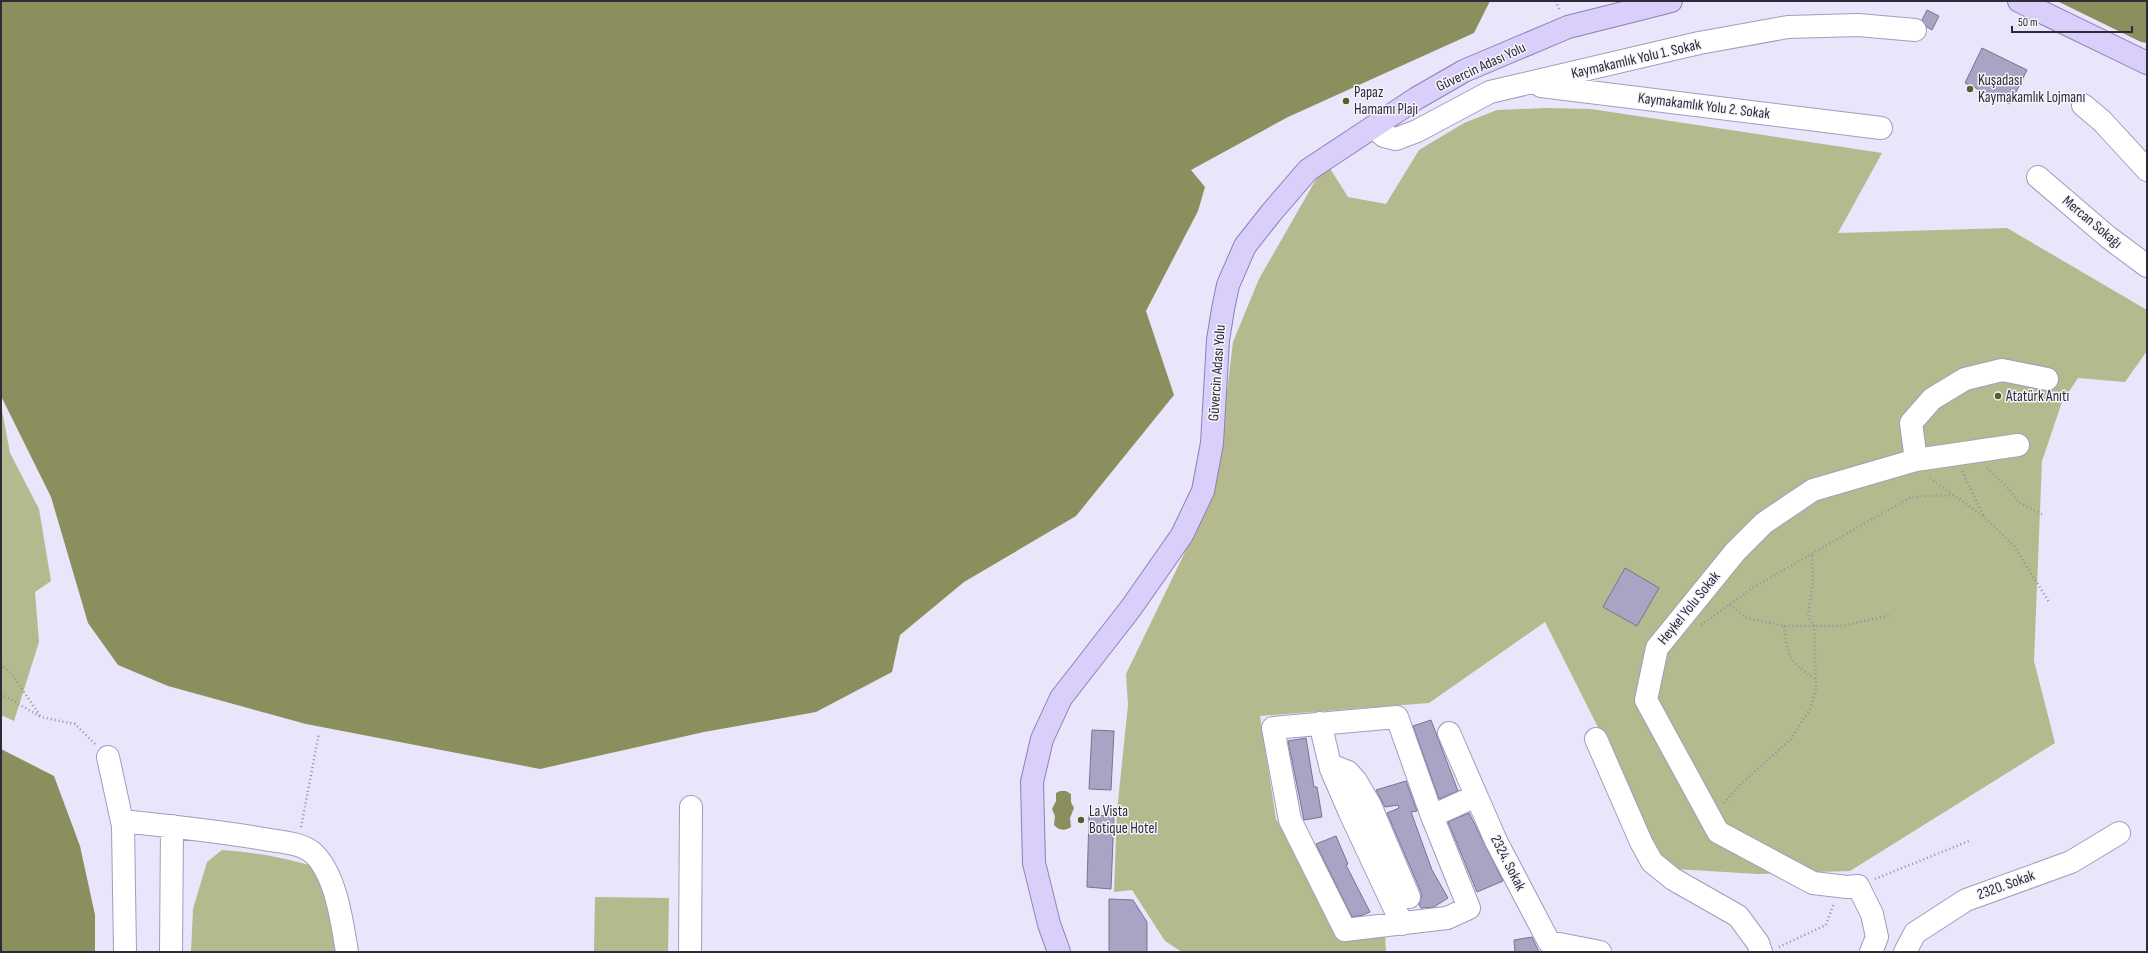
<svg xmlns="http://www.w3.org/2000/svg" width="2148" height="953" font-family="'Sofia Sans Condensed',sans-serif">
<style>
.green{fill:#b5b98e}
.water{fill:#8b8f5e}
.building{fill:#aaa3c4;stroke:#797291}
.lines{fill:none;stroke-linecap:round;stroke-linejoin:round}
.minor-casing{stroke:#a39cbd;stroke-width:24}
.major-casing{stroke:#8c81b4;stroke-width:24}
.path{stroke:#9390a1;stroke-width:2.5;stroke-dasharray:1 3;stroke-linecap:butt}
.minor{stroke:#fff;stroke-width:22}
.major{stroke:#d9cffa;stroke-width:22}
.poi-dot{fill:#595d2a;stroke:#f5f4fb;stroke-width:1.5}
.labels{text-anchor:middle;dominant-baseline:central;stroke-width:3;stroke-linejoin:round;paint-order:stroke}
.street-label{font-size:15px;fill:#2d2b38;stroke:#f5f4fb}
.poi-label{font-size:15px;fill:#2d2b38;stroke:#f5f4fb;text-anchor:start}
</style>
<rect width="100%" height="100%" fill="#e9e5fa"/>
<path class="green" d="M1546,108l45,1 291,44 -44,80 169,-5 140,82v41l-22,31 -47,-4 -16,24 -20,59 -8,200 21,82 -205,128 -92,3 -99,-6 -39,-97 -75,-149 -116,81 -169,13 16,103 66,117 43,-4 1,20h-204l-17,-11 -33,-51 -18,2 3,-81 11,-106 -2,-31 89,-184 18,-148 26,-63 67,-117 22,35 38,7 33,-54 45,-27 33,-13z
M1,405l9,48 29,56 12,72 -16,11 4,50 -25,79 -13,-6z
M222,850c32,2 63,8 94,17l26,85h-151l2,-43 14,-47z
M595,897l74,1 -1,54h-74z"/>
<path class="water" d="M1,1h1489l-16,32 -186,84 -97,53 14,17 -7,24 -52,100 28,84 -98,121 -112,66 -64,53 -8,37 -76,40 -112,20 -164,37 -234,-45 -138,-38 -50,-21 -30,-42 -37,-126 -50,-101z
M2057,1h90v42l-6,-1z
M1,749l53,27 26,70 15,69v37h-94z
M1060,791h6l5,3v8l3,6 -4,10 1,9c-6,4 -11,4 -17,-2l1,-9 -3,-7 4,-8v-8z"/>
<path class="building" d="M1927,10l12,6 -7,14 -5,-3 -5,-7z
M1982,48l45,22 -17,34 -45,-21z
M1625,568l34,20 -22,38 -34,-19z
M1431,720l27,71 -19,8 -26,-73z
M1092,730l22,1 -3,59 -22,-1z
M1306,738l8,49h3l5,30 -18,3 -16,-79z
M1406,781l11,30 -6,1 21,58 16,28 -14,9 -13,1 -2,-4 2,-6v-6l-34,-79 12,-5 -1,-3 -13,2 -9,-17z
M1469,813l34,68 -26,11 -29,-70z
M1089,815l25,1 -3,73 -24,-2z
M1336,836l12,28 -2,1 24,47 -7,3 -11,2 -36,-73z
M1109,899l24,1 14,22v30h-38z
M1532,937l7,15h-24l-1,-12z"/>
<g class="lines">
<g class="minor-casing">
<path id="minor" d="M1541,86l340,42
M2083,105l19,16 45,49
M1374,127l10,9 12,3 21,-8 73,-39 209,-49 89,-16 70,-2 57,5
M2038,177l70,60 39,29
M1916,460l-5,-37 21,-24 33,-20 37,-9 45,9
M1320,723l11,46 19,44 52,111
M1449,733l47,108 53,101 51,10
M1596,739l45,103 11,20 21,17 65,37 20,27 3,9
M108,757l15,69 2,126
M1331,769l4,-2 13,5 8,9 14,24 39,92
M1432,816l37,92 -22,10 -102,12 -55,-110 -17,-92 124,-11 35,99 44,-20
M122,821c48,5 95,10 142,18 15,3 36,3 49,14 23,21 29,69 34,99
M171,952l1,-126
M690,952l1,-145
M1871,952l6,-15 -5,-23 -14,-28 -11,1 -34,-4 -95,-51 -72,-132 11,-52 78,-96 29,-29 49,-33 103,-30 102,-15
M1905,952l10,-19 51,-33 105,-38 48,-29"/>
</g>
<g class="major-casing">
<path id="major" d="M2019,1l128,62
M1059,952l-10,-28 -15,-61 -2,-81 10,-43 19,-41 70,-90 51,-73 21,-44 9,-48 6,-103 5,-31 5,-24 17,-39 26,-33 37,-43 109,-72 47,-27 104,-44 103,-26"/>
</g>
<path class="path" d="M1555,1l5,9
M1987,468l21,20 10,14 24,12
M1962,471l22,46
M1930,478l23,17
M1730,605l17,13 37,8h58l49,-11
M1701,625l53,-38 157,-90 43,-2 30,22 30,29 35,56
M1784,626c4,30 4,36 32,53
M1,664l12,12 28,41
M1,694l40,23 34,7 20,20
M1724,803l18,-20 49,-44 19,-30 6,-20 -2,-63 -6,-9 5,-35 -1,-28
M301,827l18,-94
M1875,879l94,-38
M1779,947l47,-22 8,-22"/>
<use href="#minor" class="minor"/>
<use href="#major" class="major"/>
</g>
<g class="poi-dot">
<circle cx="1970" cy="89" r="4"/>
<circle cx="1346" cy="101" r="4"/>
<circle cx="1998" cy="396" r="4"/>
<circle cx="1081" cy="820" r="4"/>
</g>
<g class="labels">
<g class="street-label">
<text transform="translate(1636 59) rotate(-13)">Kaymakamlık Yolu 1. Sokak</text>
<text transform="translate(1481 67) rotate(-25)">Güvercin Adası Yolu</text>
<text transform="translate(1704 106) rotate(7)">Kaymakamlık Yolu 2. Sokak</text>
<text transform="translate(2092 222) rotate(40)">Mercan Sokağı</text>
<text transform="translate(1217 373) rotate(-86)">Güvercin Adası Yolu</text>
<text transform="translate(1689 608) rotate(-51)">Heykel Yolu Sokak</text>
<text transform="translate(1508 863) rotate(63)">2324. Sokak</text>
<text transform="translate(2006 885) rotate(-20)">2320. Sokak</text>
</g>
<g class="poi-label">
<text x="1978" y="80">Kuşadası<tspan x="1978" dy="17">Kaymakamlık Lojmanı</tspan></text>
<text x="1354" y="92">Papaz<tspan x="1354" dy="17">Hamamı Plajı</tspan></text>
<text x="2006" y="396">Atatürk Anıtı</text>
<text x="1089" y="811">La Vista<tspan x="1089" dy="17">Botique Hotel</tspan></text>
</g>
</g>
<rect width="2148" height="953" fill="none" stroke="#2d2b38" stroke-width="4"/>
<path d="M2012 26v6h120v-6" fill="none" stroke="#2d2b38" stroke-width="2"/>
<text x="2018" y="26" font-size="12" fill="#2d2b38" stroke="#f5f4fb" stroke-width="3" paint-order="stroke">50 m</text>
</svg>
